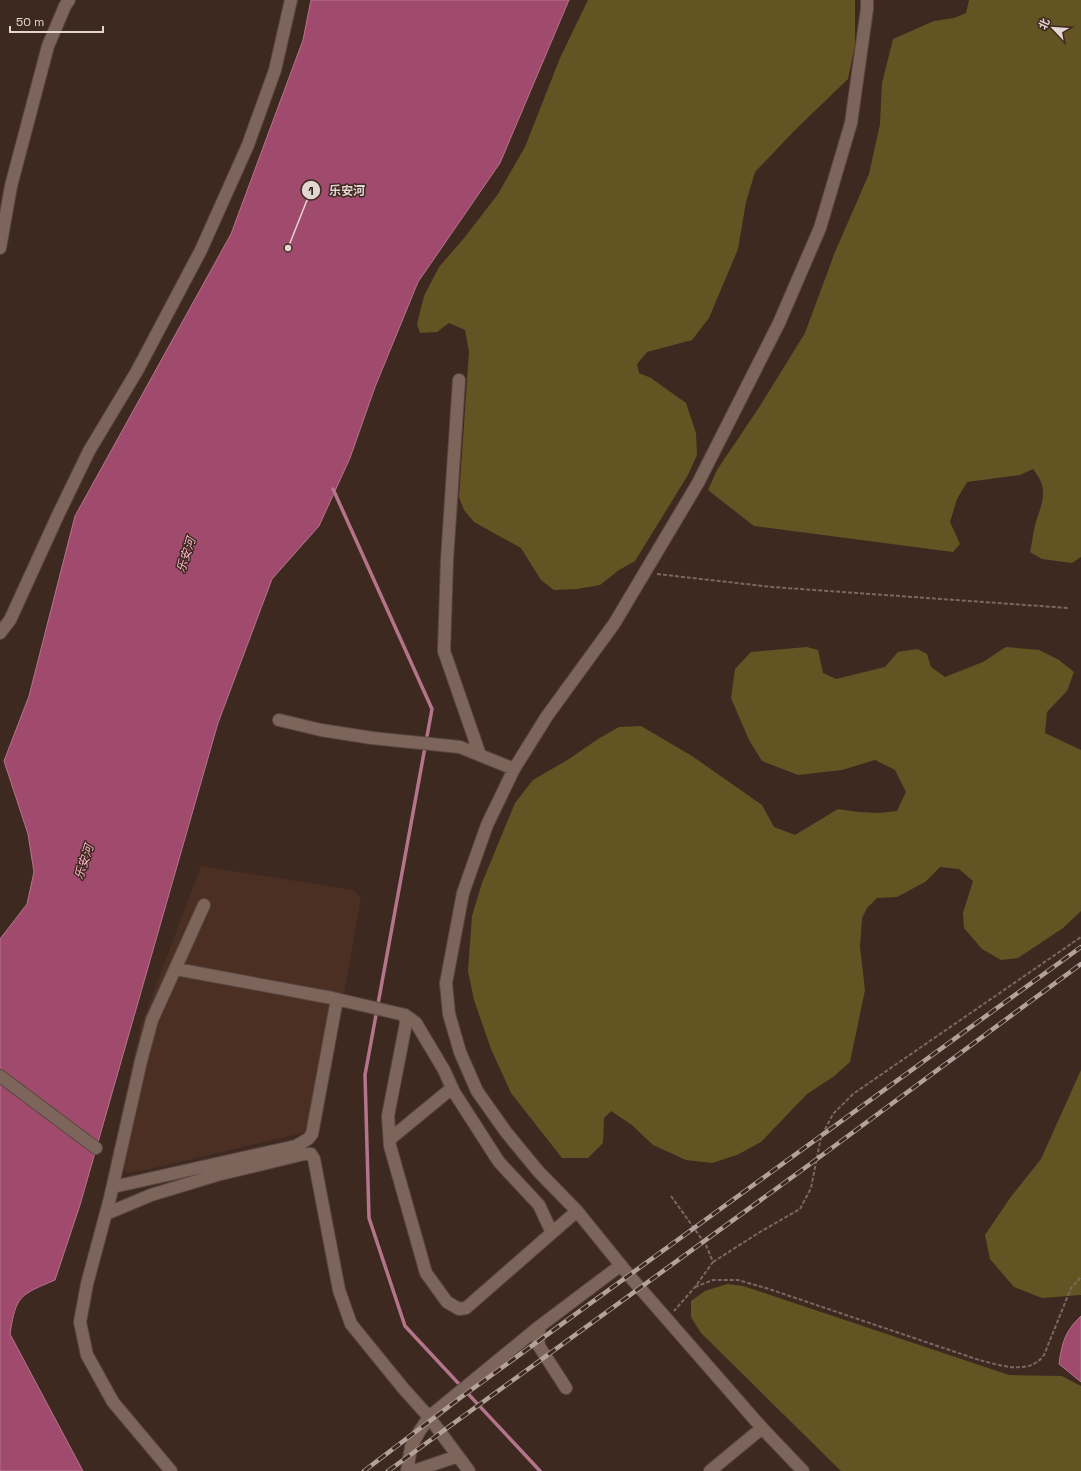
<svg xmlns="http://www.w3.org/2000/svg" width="1081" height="1471" font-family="'Space Grotesk','Noto Sans SC',sans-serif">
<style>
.built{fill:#4b2f23}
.forest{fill:#655423}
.water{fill:#a04b6e;stroke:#b4748b}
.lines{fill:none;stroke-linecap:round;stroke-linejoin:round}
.stream{stroke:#b4748b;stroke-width:3.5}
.minor-casing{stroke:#594840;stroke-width:14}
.path{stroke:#7a6860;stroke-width:2;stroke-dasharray:4 2;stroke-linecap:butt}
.minor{stroke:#7e655b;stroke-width:12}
.rail-casing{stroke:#b2a29b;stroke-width:4.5}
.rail{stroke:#3e2920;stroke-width:3;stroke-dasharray:9;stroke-linecap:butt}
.labels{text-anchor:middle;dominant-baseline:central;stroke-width:3;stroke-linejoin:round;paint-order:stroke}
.water-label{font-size:12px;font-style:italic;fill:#ffb7d0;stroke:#3e2920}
.leader{fill:none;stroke:#e3d5cf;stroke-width:1.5}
.callout-dot{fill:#e3d5cf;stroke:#3e2920;stroke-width:1.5}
.mark-label{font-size:12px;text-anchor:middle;font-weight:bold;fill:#111}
.callout-label{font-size:12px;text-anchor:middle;font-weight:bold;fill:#e3d5cf;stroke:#3e2920;stroke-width:3;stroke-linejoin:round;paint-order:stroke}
</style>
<rect width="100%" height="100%" fill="#3e2920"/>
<path class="built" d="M201,866l152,24 8,7 -39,224 -7,9 -165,39 -23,4 -16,-13 30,-135z"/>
<path class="forest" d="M588,0h267v45l-7,34 -53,51 -40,42 -9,30 -8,47 -29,69 -17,22 -45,12 -10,12 2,9 12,5 35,25 10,30 1,22 -9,20 -53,86 -16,9 -19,15 -23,4 -23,1 -13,-10 -20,-32 -47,-26 -10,-12 -5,-13 10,-145 -4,-22 -16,-7 -12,9 -17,1 -3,-9 7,-28 15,-29 26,-30 33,-43 27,-47 35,-89z
M969,0h112v557l-9,6 -30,-4 -12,-7c2,-9 3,-18 5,-27 7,-23 15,-35 -2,-56l-13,6 -53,7 -10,17 -7,23 10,22 -7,8 -199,-26 -46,-36 9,-20 43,-64 45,-73 30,-81 34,-78 11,-50 2,-41 11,-44 41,-18 20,-3 12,-5z
M807,647l11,3 5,23 13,6 49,-12 13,-15 19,-3 10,5 4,13 14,10 38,-15 23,-15 33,3 20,10 15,12 -7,19 -20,21 -2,21 36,17v161l-18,17 -45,30 -17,2 -19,-11 -18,-21 -1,-15 10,-32 -14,-12 -19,-2 -15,15 -28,15 -20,1 -10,10 -5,10 -2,29 5,43 -15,72 -17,15 -26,17 -46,48 -24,13 -25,8 -26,-3 -33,-15 -21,-20 -21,-14 -7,7 -1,25 -15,15h-26l-51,-65 -20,-44 -17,-49 -6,-29 4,-55 10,-33 33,-80 18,-23 36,-21 29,-20 21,-12 22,-1 51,30 70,49 12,22 21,8 43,-26 20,3 21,1 18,-2 9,-19 -11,-22 -20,-10 -33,10 -44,5 -36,-14 -13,-21 -18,-42 4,-29 16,-17z
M1081,1070v225l-39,3 -28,-11 -24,-28 -5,-24 25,-37 31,-39z
M727,1284l16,2 266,89 53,1 19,10v85h-240l-140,-138 -10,-16v-16l14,-10z"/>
<path class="water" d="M311,0h258l-69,163 -82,119 -43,105 -25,71 -31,68 -47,53 -54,144 -138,482 -25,75c-35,15 -39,15 -45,54l73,137h-83v-532l27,-35 7,-32 -6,-38 -24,-73 25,-65 46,-180 156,-282 72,-194z
M1081,1316v66l-22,-18c3,-21 6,-33 22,-48z"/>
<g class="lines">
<path class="stream" d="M333,489l99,220 -67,366 4,143 36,108 135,145"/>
<g class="minor-casing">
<path id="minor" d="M0,248l11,-62 37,-140 17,-40 4,-6
M459,380l-12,180 -3,91 36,104
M0,633l10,-13 48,-105 31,-64 48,-80 64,-121 47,-105 27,-75 16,-70
M279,720l42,10 51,8 88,9 54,22
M176,969l156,29 73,17 1,8 -18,93 2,30 36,127 21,29 12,7 7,-1 111,-97
M405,1015l11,8 28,47 10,22 45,70 40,43 13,28
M0,1076l96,72
M390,1139l62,-51
M113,1187l183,-41 12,-7 4,-5 25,-135
M106,1214l45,-19 66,-20 87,-21h7l3,5 25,131 12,34 52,64 26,29 40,54
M566,1388l-27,-42 -1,-10 2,-10 81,-61
M171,1471l-58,-69 -26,-47 -7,-33 7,-38 23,-86 31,-137 11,-41 52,-115
M407,1471l4,-24 8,-15 10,-15 111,-91
M414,1471l44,-15
M710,1471l52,-43
M803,1471l-41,-43 -130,-149 -55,-68 -39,-40 -32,-39 -29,-41 -17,-39 -11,-38 -3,-31 17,-90 24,-68 27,-56 33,-53 67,-92 84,-141 81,-160 41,-95 31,-105 16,-114v-9"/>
</g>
<path class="path" d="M657,574l115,13 296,21
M671,1196l35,49 7,17 -18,25 -21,24
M713,1262l47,-30 40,-23 11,-21 10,-51 12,-23 20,-20 228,-157
M695,1287l18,-7h25l31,9 210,71c21,5 50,16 65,-5l27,-67 10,-11"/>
<use href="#minor" class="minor"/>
<g class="rail-casing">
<path id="rail" d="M364,1471l96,-73 621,-451
M388,1471l414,-301 279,-206"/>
</g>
<use href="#rail" class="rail"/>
</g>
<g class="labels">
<g class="water-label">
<text transform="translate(186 555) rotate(-72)">乐安河</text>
<text transform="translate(84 862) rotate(-72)">乐安河</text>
</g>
</g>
<path class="leader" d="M288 248L311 190"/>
<g class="callout-dot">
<circle cx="288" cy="248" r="4"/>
<circle cx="311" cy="190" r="10"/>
</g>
<g class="mark-label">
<text x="311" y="195">1</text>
</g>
<g class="callout-label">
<text x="347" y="195">乐安河</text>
</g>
<g transform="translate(1053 28) rotate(295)" stroke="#3e2920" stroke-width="3" paint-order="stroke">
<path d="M0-3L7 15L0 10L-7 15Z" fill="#e3d5cf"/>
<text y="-6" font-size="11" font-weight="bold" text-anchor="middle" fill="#e3d5cf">北</text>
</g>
<path d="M10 26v6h93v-6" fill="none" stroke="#e3d5cf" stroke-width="2"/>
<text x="16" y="26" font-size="12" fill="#e3d5cf" stroke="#3e2920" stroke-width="3" paint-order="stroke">50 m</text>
</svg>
